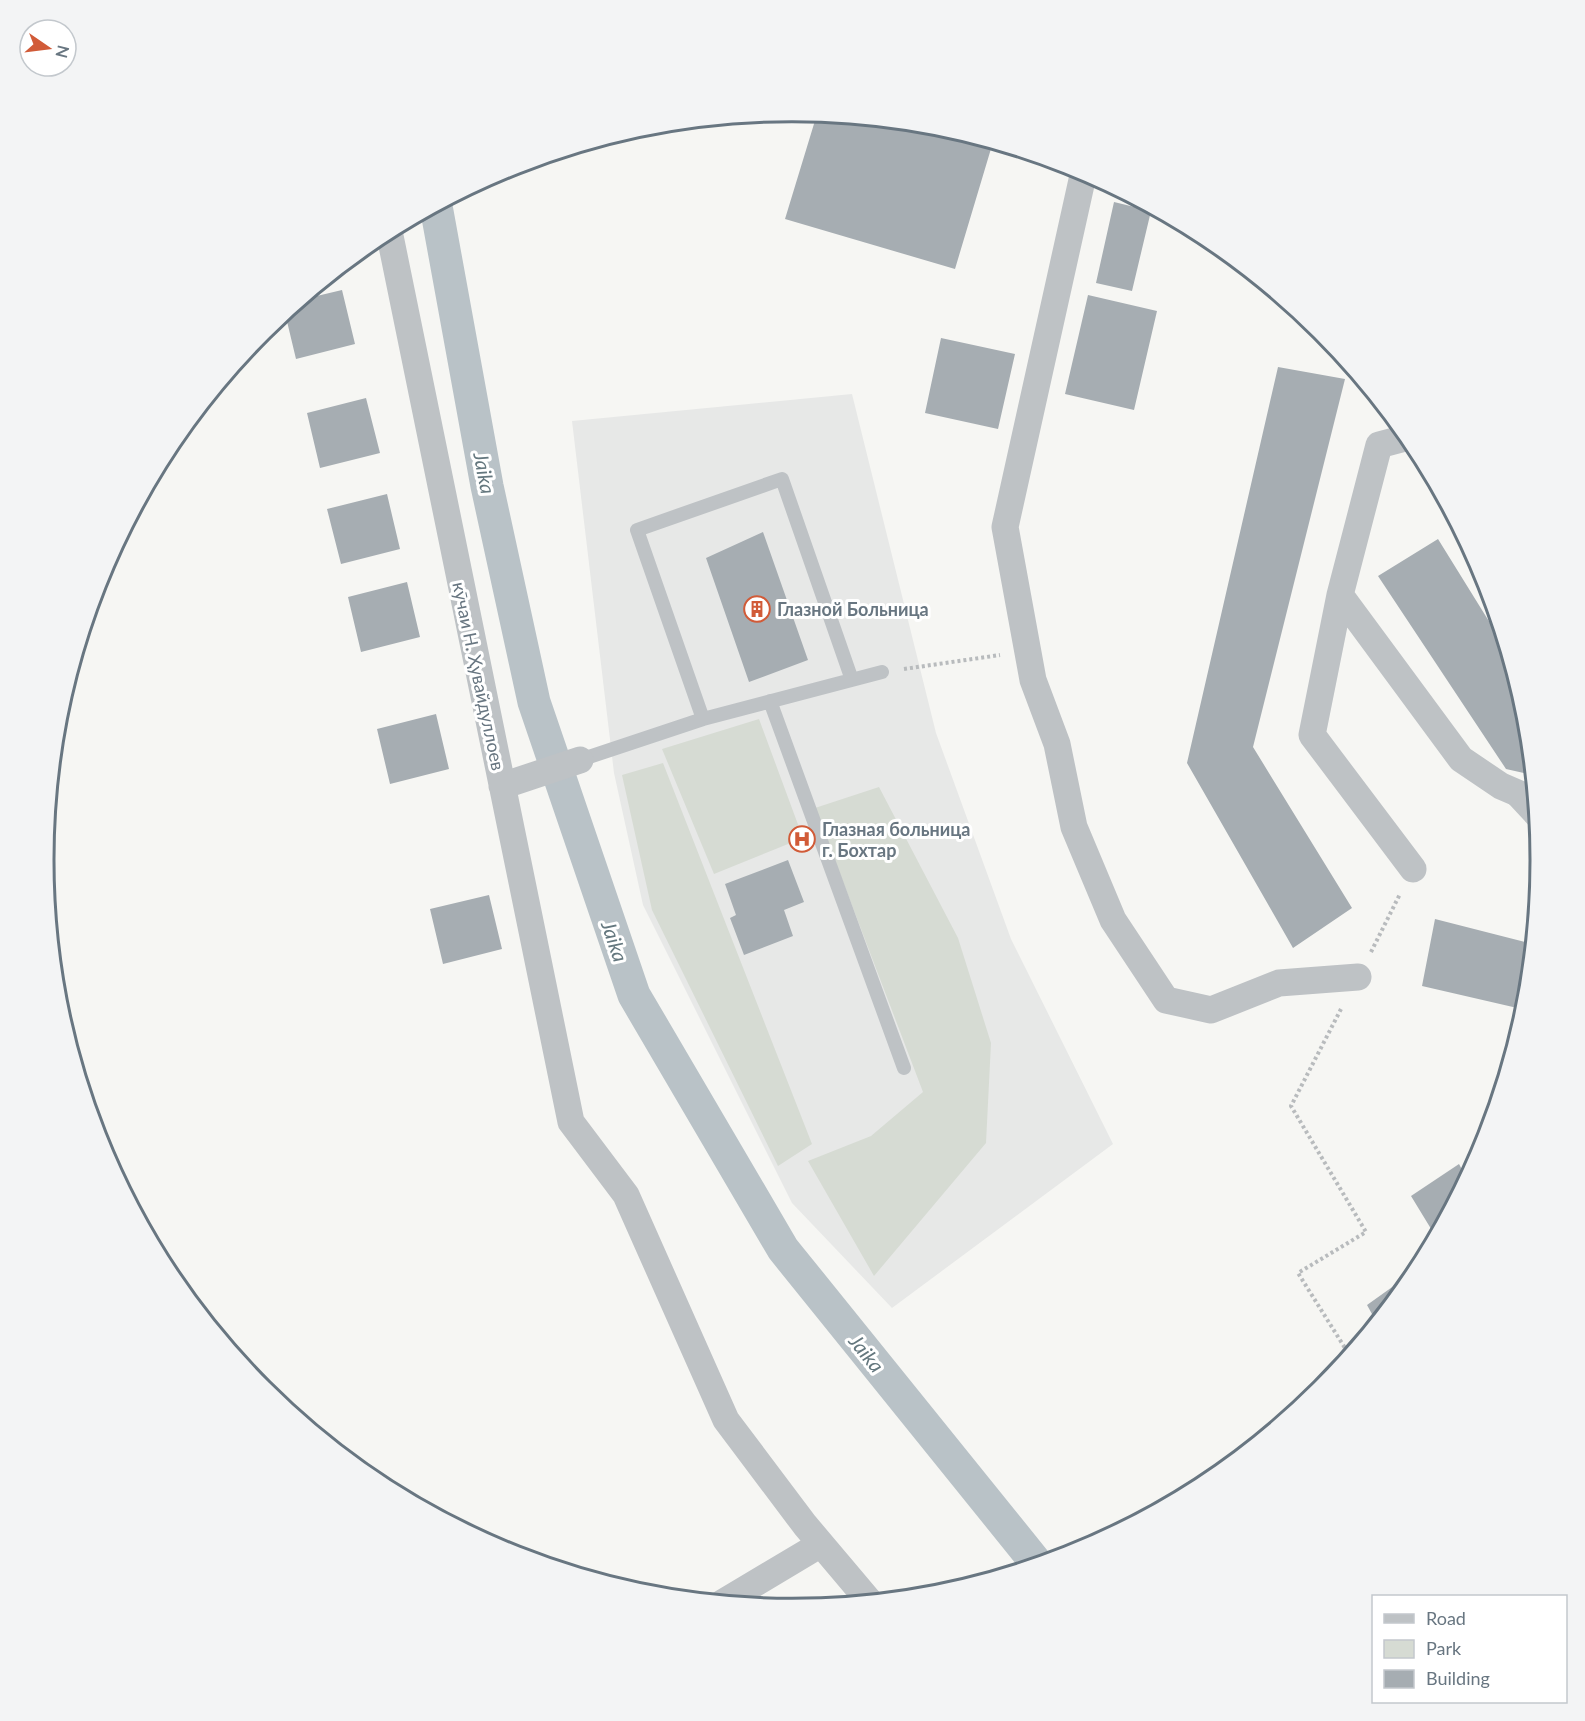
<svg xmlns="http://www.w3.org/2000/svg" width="1585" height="1721" font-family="Lato,sans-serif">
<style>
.built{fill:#e7e8e7}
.green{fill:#d6dbd3}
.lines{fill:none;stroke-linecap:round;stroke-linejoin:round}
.canal{stroke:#b9c2c7;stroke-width:33}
.building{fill:#a6adb2}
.path{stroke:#b8bbbd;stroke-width:4;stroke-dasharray:3 3;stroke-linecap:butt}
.service{stroke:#bec2c5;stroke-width:14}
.minor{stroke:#bec2c5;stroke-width:27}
.labels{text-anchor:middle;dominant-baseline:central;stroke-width:6;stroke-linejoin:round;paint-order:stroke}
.poi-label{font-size:18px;font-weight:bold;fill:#687681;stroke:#fff;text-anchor:start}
.street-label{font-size:18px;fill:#687681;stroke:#fff}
.water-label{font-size:20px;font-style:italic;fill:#64777e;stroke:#fff}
.rim{fill:none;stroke:#687681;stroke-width:3}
</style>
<rect width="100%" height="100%" fill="#f6f6f3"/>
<path class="built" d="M852,394l84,339 75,206 102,205 -221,164 -100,-105 -149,-298 -29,-132 -42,-352z"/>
<path class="green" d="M759,719l44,119 -89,36 -52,-125z
M663,763l149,381 -34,22 -126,-256 -30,-135z
M879,787l79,151 33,105 -5,100 -112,133 -66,-115 63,-25 52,-44 -108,-284z"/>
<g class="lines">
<path class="canal" d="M436,206l51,280 47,216 100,293 149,254 255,316"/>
</g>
<path class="building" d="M817,114l122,12 54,16 -38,127 -170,-50z
M1114,202l37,9 -19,80 -36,-8z
M342,290l13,54 -59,15 -11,-46 15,-13z
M1088,295l69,16 -23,99 -69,-16z
M941,338l74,16 -17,75 -73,-16z
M1278,367l67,12 -92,368 99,161 -59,40 -106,-185z
M366,398l14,55 -60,15 -13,-55z
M387,494l13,55 -59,15 -14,-55z
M763,532l45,128 -59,22 -43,-124z
M1438,539l70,113 19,63 6,60 -27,-6 -128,-193z
M407,582l13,55 -59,15 -13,-55z
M436,714l13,55 -59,15 -13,-55z
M788,860l16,42 -20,8 9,26 -49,19 -14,-37 6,-3 -11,-31z
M489,895l13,54 -59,15 -13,-55z
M1435,919l98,25 -7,66 -104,-24z
M1459,1164l8,15 -31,58 -25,-41z
M1416,1270l2,2 -3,5 -38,46 -10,-18z"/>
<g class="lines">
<path class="path" d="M904,669l96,-14
M1371,952l29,-58
M1341,1009l-50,97 75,126 -68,41 52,83"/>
<path class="service" d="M770,701l134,367
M703,719l-66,-189 145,-51 70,201
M580,760l123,-41 179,-47
M1513,798l25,27"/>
<path class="minor" d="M1084,171l-79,356 28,153 24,64 17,83 39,93 53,80 45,10 68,-27 79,-6
M389,231l182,891 55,73 100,225 79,105 65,77
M1409,437l-30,8 -39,150 -28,140 101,134
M1340,595l121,164 40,27 35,15
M502,786l78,-26
M722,1603l99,-59"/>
</g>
<defs>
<g id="building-ring" transform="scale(1.35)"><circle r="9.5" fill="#fff" stroke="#d15b38" stroke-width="1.5"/><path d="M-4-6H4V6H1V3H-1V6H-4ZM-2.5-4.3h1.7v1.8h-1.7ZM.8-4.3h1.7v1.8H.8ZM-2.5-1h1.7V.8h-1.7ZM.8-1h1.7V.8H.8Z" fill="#d15b38"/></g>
<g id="hospital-ring" transform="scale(1.35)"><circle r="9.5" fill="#fff" stroke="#d15b38" stroke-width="1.5"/><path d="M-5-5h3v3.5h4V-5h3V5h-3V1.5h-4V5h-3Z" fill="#d15b38"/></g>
</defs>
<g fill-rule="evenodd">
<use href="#building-ring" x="757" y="609"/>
<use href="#hospital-ring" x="802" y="839"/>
</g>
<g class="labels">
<g class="poi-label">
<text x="777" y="609">Глазной Больница</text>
<text x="822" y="829">Глазная больница<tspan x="822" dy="21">г. Бохтар</tspan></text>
</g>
<g class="street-label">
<text transform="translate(479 676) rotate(78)">кӯчаи Н. Ҳувайдуллоев</text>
</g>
<g class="water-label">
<text transform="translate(485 473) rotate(79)">Jaika</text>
<text transform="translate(615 941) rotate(71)">Jaika</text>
<text transform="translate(867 1353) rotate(51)">Jaika</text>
</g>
</g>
<path d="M0 0H1585V1721H0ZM54 860a738 738 0 1 1 1476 0a738 738 0 1 1-1476 0Z" fill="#f3f4f5" fill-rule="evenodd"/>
<path class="rim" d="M54 860a738 738 0 1 1 1476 0a738 738 0 1 1-1476 0Z"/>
<rect x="1372" y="1595" width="195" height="108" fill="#ffffff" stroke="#c3c8cd" stroke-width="1.5"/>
<rect x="1384" y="1614" width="30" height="9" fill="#bec2c5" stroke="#c3c8cd" stroke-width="1.5"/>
<text x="1426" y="1625" font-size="18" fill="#687681">Road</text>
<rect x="1384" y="1640" width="30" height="18" fill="#d6dbd3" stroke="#c3c8cd" stroke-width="1.5"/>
<text x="1426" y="1655" font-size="18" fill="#687681">Park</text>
<rect x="1384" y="1670" width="30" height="18" fill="#a6adb2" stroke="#c3c8cd" stroke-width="1.5"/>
<text x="1426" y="1685" font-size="18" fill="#687681">Building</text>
<g transform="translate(48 48) rotate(104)"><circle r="28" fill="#ffffff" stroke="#c3c8cd" stroke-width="1.5"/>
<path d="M0-4.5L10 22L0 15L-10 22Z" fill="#d15b38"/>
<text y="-9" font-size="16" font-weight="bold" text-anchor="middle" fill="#687681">N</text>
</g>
</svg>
